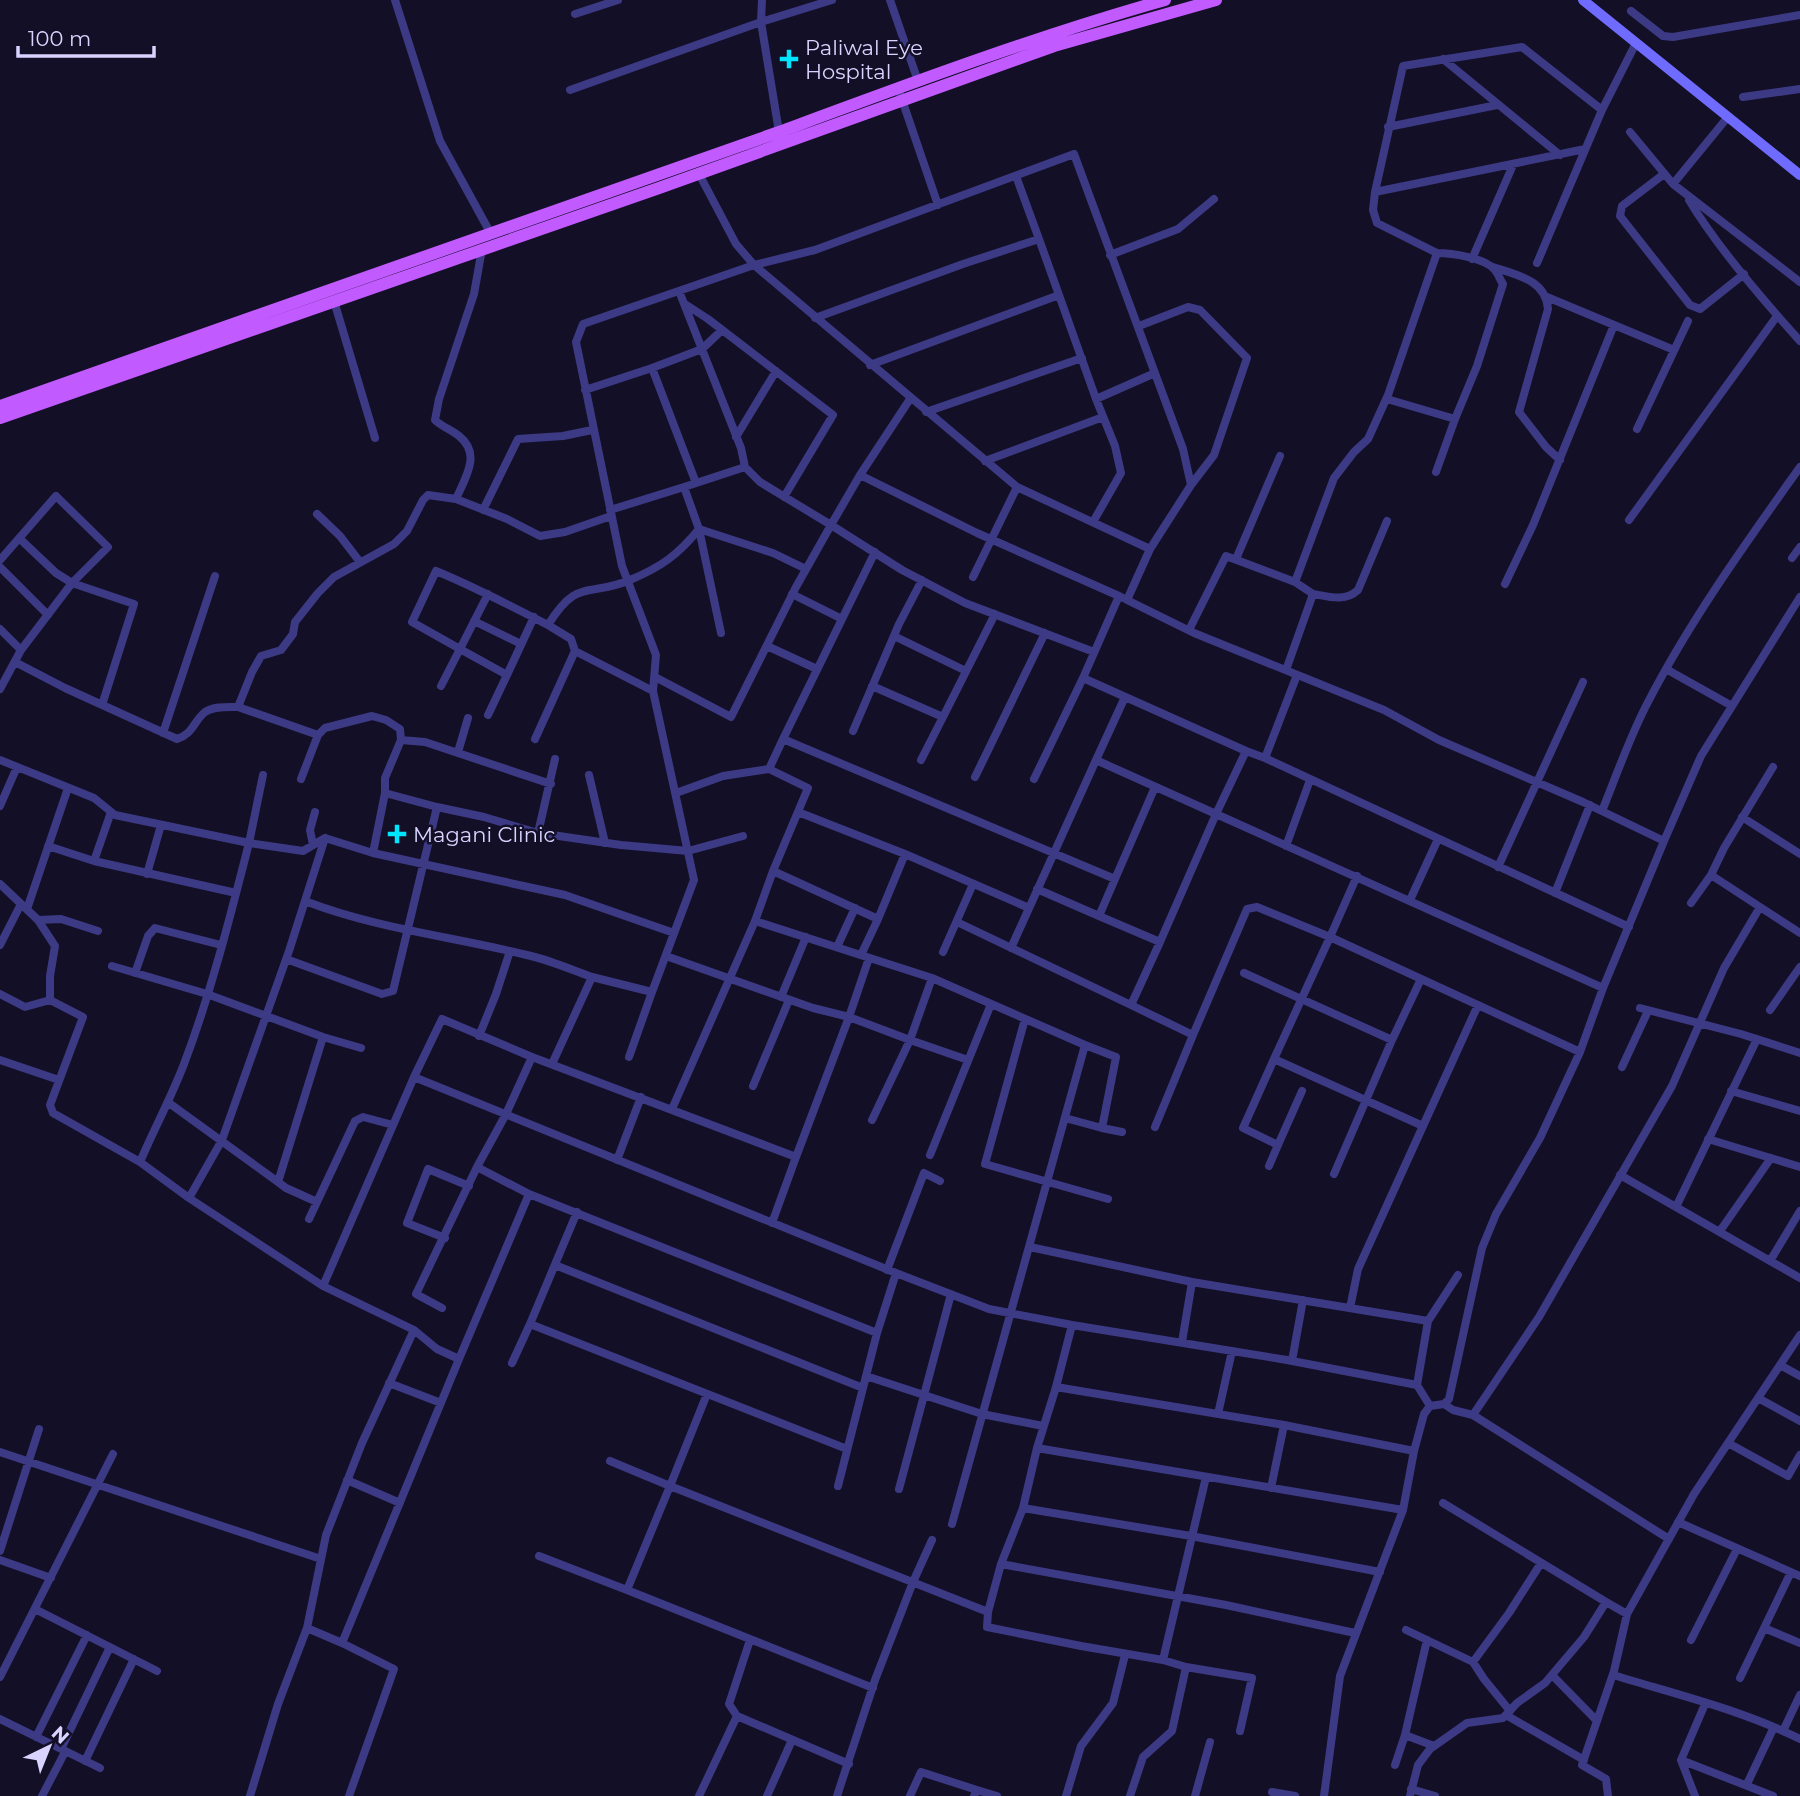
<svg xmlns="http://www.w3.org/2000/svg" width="1800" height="1796" font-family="Montserrat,sans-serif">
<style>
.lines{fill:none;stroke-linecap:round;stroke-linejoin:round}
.minor{stroke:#3d3a85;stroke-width:8}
.secondary{stroke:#6f6bff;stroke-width:10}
.primary{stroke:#c25bff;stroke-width:12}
.poi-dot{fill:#00e5ff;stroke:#130f26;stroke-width:2.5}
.labels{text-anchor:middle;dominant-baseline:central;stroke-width:5;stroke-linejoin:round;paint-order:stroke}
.poi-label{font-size:21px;fill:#d9d4ff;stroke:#130f26;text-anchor:start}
</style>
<rect width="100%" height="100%" fill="#130f26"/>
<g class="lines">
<path class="minor" d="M395,0l45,141 51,93
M890,0l28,81
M1631,11l32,25 10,1 127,-22
M575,14l43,-14
M1443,59l117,96
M898,88l40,117
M570,90l191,-68 1,-22
M1743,97l57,-8
M1388,127l109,-22
M779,132l-18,-110 71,-22
M1630,132l43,52 127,98
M1585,149l-210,43 28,-126 119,-19 80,63
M1664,174l-42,32 -2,10 70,89 10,4 44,-35
M1673,184l54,-66
M1375,192l-2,18 4,13 60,30
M1689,200c28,47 74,100 111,141
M482,249l-8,45 -35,105 -4,21c7,7 17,10 24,16 23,18 6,42 -3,63l51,20 33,17 25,-4 46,-16
M1110,255l68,-26 36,-30
M1472,259l41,-94
M1537,263l65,-153 34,-67
M754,265l263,222 133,62 -23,51 67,33 190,77 55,30 144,62 81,39 -61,147 -387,-174 30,-63 19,7 32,-83
M754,265l61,-15 259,-96 109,295 8,36 -41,64
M1493,267c24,8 53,13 55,42l-29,103 27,35 14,13
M679,291l62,157 4,19
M1059,295l37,104 59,-26
M1547,297l127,53
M334,301l41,137
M685,304l23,15 125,96 -49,82
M815,318l148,-54 76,-25 -23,-63
M1139,326l49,-19 12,3 47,48 -33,97 -23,30
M870,365l189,-70 -20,-56
M652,368l50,-19 20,-19
M585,390l67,-22 44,115
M910,399l-50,76 117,58 142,63
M926,412l156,-54
M1637,429l51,-108
M736,437l40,-66
M985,461l118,-44
M1436,472l19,-53
M860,475l-29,50 71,45 63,33 129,49
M483,510l35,-71 45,-3 29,-6
M610,510l74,-23 15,42 22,104
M317,514l23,22 20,26
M1629,520l148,-204
M1093,522l28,-49 -6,-27 -19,-47
M19,538l37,35 16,10 -51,67
M1792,558l8,-11
M1236,559l44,-103
M0,560l56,-64 52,51 -36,36 62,21 -32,101
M0,567l48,48
M973,577l44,-90
M1505,584l28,-59 81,-200
M488,594l-28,55 -48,-27 24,-51c39,16 75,35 112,54
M792,594l50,25
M1313,594c17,3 32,8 45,-4l29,-69
M1123,598l-4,-2 -36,82 163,73
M474,621l47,23
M0,629l21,21 -21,39
M1189,630l37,-74 69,26
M894,636l72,35
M767,646l50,23
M575,651l-4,-12 -23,-14c30,-48 39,-27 82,-45 31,-13 48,-25 69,-51l74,24 33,16
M15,662l50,26 112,51c17,-6 16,-17 28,-27 8,-6 23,-5 33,-5l14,-35 9,-16 20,-6 12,-16 2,-12 23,-29 16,-16 60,-33 13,-13 16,-31 5,-5 28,4
M1666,669l66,37
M1286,670l27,-76 -18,-12 39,-104 20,-26 14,-13 20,-44 49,-142c15,0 47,5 57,16 4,4 6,11 9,15l-26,82 -22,53 -68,-20
M655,677l76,40 65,-130 35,-62 -71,-43 -15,-15 -61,20
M441,686l19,-37 47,26 27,-58
M872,686l71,31 -22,43
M238,707l80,28 -17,44
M488,715l19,-40
M943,717l52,-103
M853,731l46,-107 23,-44
M163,733l52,-157
M318,735l7,-7 47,-12 14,4 14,9 1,11 -16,38v15l-12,60
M535,739l40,-88 78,40
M783,739l92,-187
M401,740l24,2 126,42
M458,752l10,-34
M1265,758l364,169
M555,759l-17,74 83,12 67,6 55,-15
M0,760l94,38 21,17 134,28 14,-68
M1096,760l29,-63
M769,769l14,-30 332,140 40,-92
M589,775l16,68
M975,777l70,-144
M1034,779l49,-101
M385,793l52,14
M676,793l47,-17 46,-7 39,19 -35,83
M0,806l17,-39
M1602,811c15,-37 28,-75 46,-109 43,-83 98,-159 152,-235
M798,812l107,42
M1742,817l58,37
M1664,841l37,-85 99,-159
M313,845l-3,-15 5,-18
M48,846l46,15 142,32
M1286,846l24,-66
M94,861l17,-49
M1498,867l85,-185
M147,874l14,-49
M1711,875l13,-27 49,-81
M0,884l38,36 17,26 -5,30v24l33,17 -33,88 3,8 87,49 49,36 134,88 91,-209 482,196 93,36 83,16 -16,62 -19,61 366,62
M1037,889l62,27
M1555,893l35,-88
M1410,900l28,-61
M305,901c72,28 151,36 226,55 21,5 41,14 61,21
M1691,903l20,-28 49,32
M27,909l41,-121
M878,919l27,-65 124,54
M38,920l23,-1 37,12
M755,921l18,-50 105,48 -17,36
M957,922l174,83
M1160,942l-29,63 62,30 54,-126 10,-2 73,30 27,-61
M0,945l21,-41
M837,947l18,-39
M1011,948l85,-188 120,54 -56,128 -61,-26 16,-37
M943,952l30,-68
M666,956l147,52 36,9 20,-59
M286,959l96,35 11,-3 44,-184 47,10 54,16
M112,966l95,28 116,43 -45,145 -109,-79
M135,973l13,-37 7,-8 66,17
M1244,973l148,67 29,-61
M0,994l25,13 25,-7
M781,997l25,-60
M1640,1008l101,26 59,19
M1770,1010l30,-43
M1025,1019l-40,145 123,35
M479,1036l17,-42 14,-43
M323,1037l38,11
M629,1057l23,-65
M1274,1059l-31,69 35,17 24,-54
M0,1060l59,20
M552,1064l40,-87 60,15 42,-112 -41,-189 3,-36 -34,-89 -46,-224 7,-18 171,-59 -18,-21 -38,-72
M1622,1067l26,-56
M414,1077l28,-58 90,38
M753,1086l36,-86
M1731,1091l69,20
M672,1109l83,-188 177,57
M1065,1118l37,10 14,-71 -31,-12
M872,1120l38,-80 58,20
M1423,1126l55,-121
M1155,1127l38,-92
M1102,1128l20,4
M1708,1139l92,28
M930,1155l61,-151
M617,1160l24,-63
M140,1162c14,-33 31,-64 44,-98 27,-71 46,-147 65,-221l54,8 22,-13
M1269,1166l9,-21
M1334,1174l58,-134
M1620,1175l180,103
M278,1182l8,6 31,14
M529,1194l348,139 19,-60
M189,1198l33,-58 67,-189 36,-113 48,15 192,42 109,38
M1676,1207l81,-168
M577,1212l-47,112 317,125
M309,1219l46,-98 8,-4 30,8
M772,1223l24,-66
M1720,1231l51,-73
M445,1238l-38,-15 21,-54 41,17
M1030,1247l162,35
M1770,1261l30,-50
M555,1265l308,123
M887,1270l37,-97 16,8
M323,1286l91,44 23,19 22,10 70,-165 -52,-27 29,-53 26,-57 264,100 53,-140 61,23 22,-62 153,67 -133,479
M442,1308l-26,-14 61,-127
M1350,1308l8,-39 65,-143 -149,-67 56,-122 250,115
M1072,1325l215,35 130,25 11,-64 30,-46
M1182,1342l10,-60 236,39
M1292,1361l11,-61
M512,1363l18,-39
M1780,1365l20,11
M866,1376l116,38 61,12
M389,1383l52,20
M1417,1385l13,21
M1056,1387l228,38
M707,1394l-37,92 318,126
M1758,1398l42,23
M1444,1404l9,6 20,5 196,124
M1218,1414l14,-63
M1473,1415l66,-98 133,-231 52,-118 36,-61 40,26
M1728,1443l60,33 12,-21
M1037,1448l-14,60 -22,56 225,41 129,28
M0,1452l321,107
M347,1480l53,23
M838,1486l39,-153
M1271,1488l13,-63 130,26
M899,1489l52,-195
M1443,1503l163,99
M1023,1508l168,28 189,36
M1678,1522l122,54
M0,1551l39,-122
M539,1556l88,34 43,-104 -60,-25
M0,1560l51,18
M1001,1564l-13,48 -1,15 94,19 82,14 43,-183
M627,1590l246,98
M35,1609l122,62
M307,1628l35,15
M1764,1628l36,15
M1406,1630l67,32 36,-49 32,-50
M750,1640l-21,64 8,12 112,48
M1427,1640l-22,95 29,11
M1691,1640l46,-91
M1473,1662l11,17 26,32
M1186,1667l66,11 -12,53
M1613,1675c62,19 129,35 187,64
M1553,1676l44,45
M0,1677l113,-223
M1740,1678l51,-106
M1506,1715l78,45
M0,1719l100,49
M1783,1731l17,-36
M36,1737l51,-102
M61,1749l49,-102
M1681,1760l92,36
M85,1761l49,-102
M1395,1765l10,-30
M1747,1784l27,-57
M1411,1789l24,7
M1272,1792l23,4
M42,1796l23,-44
M250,1796l28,-92 29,-76 19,-93 36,-92 52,-113
M349,1796l45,-127 -52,-26 117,-284
M699,1796l38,-80
M767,1796l25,-56
M837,1796l38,-116 38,-98 19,-42
M910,1796l11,-24 56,18
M974,1796l3,-6 20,6
M1066,1796l15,-50 32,-43 12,-48
M1130,1796l13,-39 29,-26 14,-64 -23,-7
M1195,1796l15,-54
M1324,1796l16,-120 63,-166 11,-59 10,-37 6,-8 14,-2 5,-5 33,-151 14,-34 44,-76 40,-86 23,-64
M1410,1796l8,-31 12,-16 37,-26 36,-5 14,-15 28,-20 39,-46 22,-35 21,12
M1608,1796l-2,-17 -24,-14 32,-94 13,-57 67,-120 106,-159
M1695,1796l-14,-36 24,-56"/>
<path class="secondary" d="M1583,0l217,175"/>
<path class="primary" d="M0,406l779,-274c127,-47 255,-95 386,-132
M0,418l659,-230 395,-142 162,-46"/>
</g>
<g class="poi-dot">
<path d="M785.5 48.5h7v7h7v7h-7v7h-7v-7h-7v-7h7z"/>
<path d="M393.5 823.5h7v7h7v7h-7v7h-7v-7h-7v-7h7z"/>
</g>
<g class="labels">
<g class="poi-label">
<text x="805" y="47">Paliwal Eye<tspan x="805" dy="24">Hospital</tspan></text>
<text x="413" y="834">Magani Clinic</text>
</g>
</g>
<g transform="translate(49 1747) rotate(43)" stroke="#130f26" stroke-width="5" paint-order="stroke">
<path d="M0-5L12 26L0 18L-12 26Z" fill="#d9d4ff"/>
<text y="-10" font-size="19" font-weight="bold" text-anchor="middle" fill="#d9d4ff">N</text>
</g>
<path d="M18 46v10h136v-10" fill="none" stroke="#d9d4ff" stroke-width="3.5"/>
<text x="28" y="46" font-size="21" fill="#d9d4ff" stroke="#130f26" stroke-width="5" paint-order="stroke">100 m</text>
</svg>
